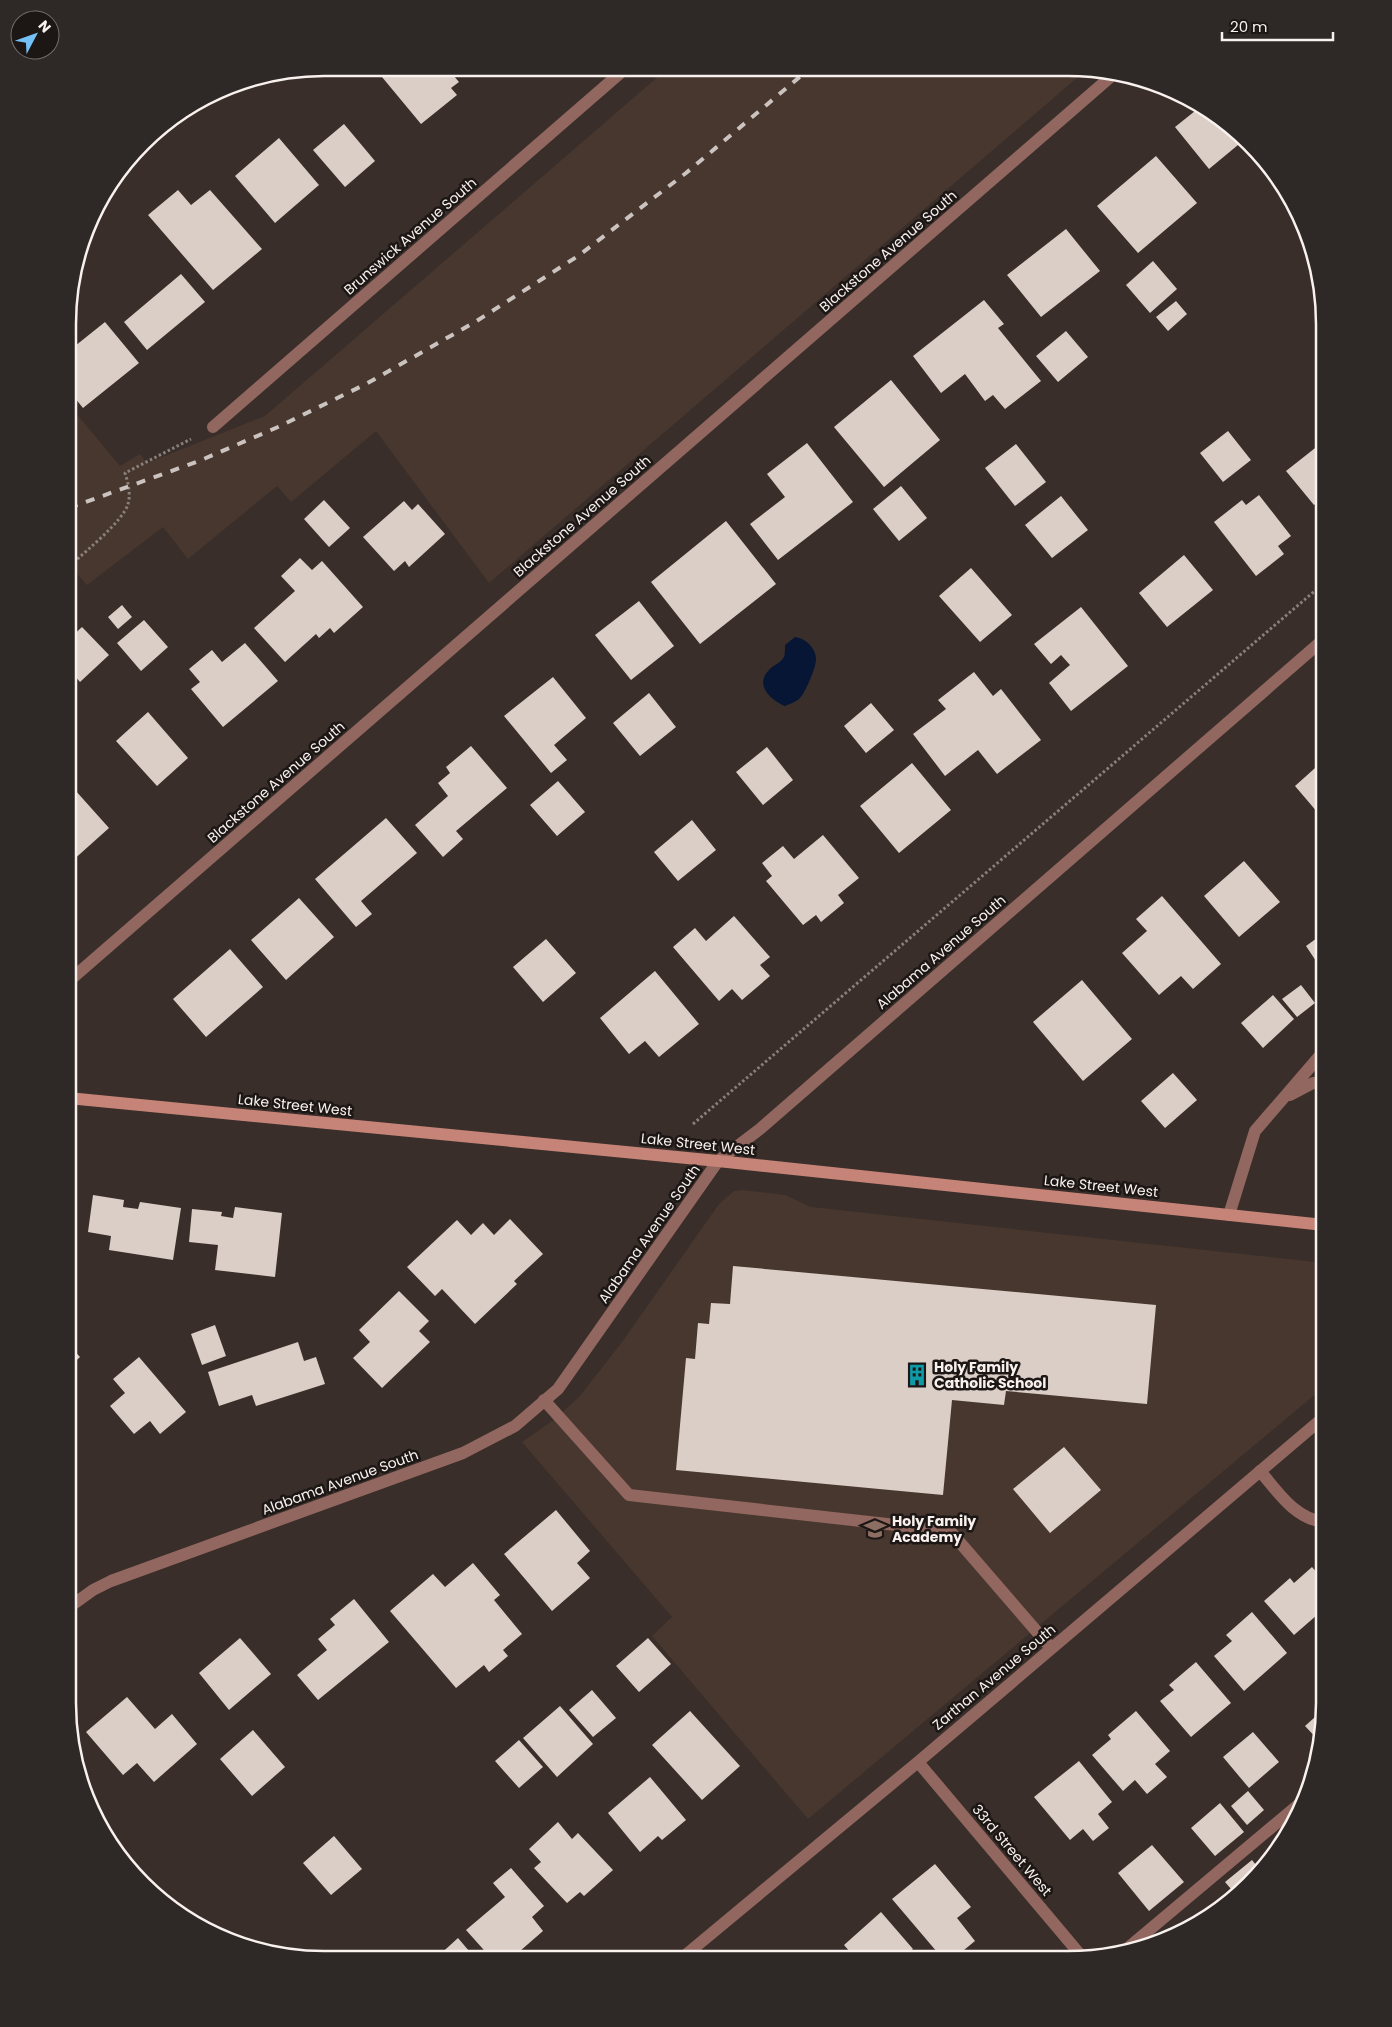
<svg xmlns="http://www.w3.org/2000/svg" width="1392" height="2027" font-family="Poppins,sans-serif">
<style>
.built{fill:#48372f}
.water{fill:#071635}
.building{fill:#dbcec6}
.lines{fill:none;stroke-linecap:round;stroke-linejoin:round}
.path{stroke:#89807c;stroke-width:3;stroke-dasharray:2.5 2.5;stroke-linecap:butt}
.lane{stroke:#91675f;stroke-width:12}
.street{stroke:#91675f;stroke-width:12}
.secondary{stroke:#c68478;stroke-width:12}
.rail{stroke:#cbc3bf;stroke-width:4;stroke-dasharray:9 9;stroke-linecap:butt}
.labels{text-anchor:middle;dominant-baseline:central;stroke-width:5;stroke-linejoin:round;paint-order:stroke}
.street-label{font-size:14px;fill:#f8f1ee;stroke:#1c1715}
.poi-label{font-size:14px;font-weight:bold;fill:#f8f1ee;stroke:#1c1715;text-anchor:start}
.rim{fill:none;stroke:#f8f1ee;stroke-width:2.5}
</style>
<rect width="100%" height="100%" fill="#392e29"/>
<path class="built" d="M668,68l418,2 -597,513 -113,-152 -85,71 -14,-16 -89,73 -25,-32 -76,58 -18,-20 1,-159 50,60 20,-12 7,9 118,-47z
M742,1190l43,5 26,12 513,56v124l-516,432 -156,-183 20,-19 -150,-175 33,-23 24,-22 43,-55 97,-138 15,-13z"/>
<path class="water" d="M795,637c10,1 20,10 21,21 1,8 -11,36 -17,41 -3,3 -10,5 -14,7 -14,-6 -31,-21 -16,-36 4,-5 11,-6 15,-13 1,-3 1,-8 1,-12z"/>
<path class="building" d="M382,68h65l12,14 -8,6 6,7 -36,29 -44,-53z
M1200,107l24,13 20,20 -35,29 -34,-42z
M344,124l31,37 -30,26 -32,-37z
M279,138l40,47 -44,38 -40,-47z
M1156,156l41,47 -59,50 -41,-47z
M178,190l13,15 19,-15 52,59 -49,41 -65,-75z
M1066,229l34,42 -59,46 -34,-42z
M1153,261l24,28 -27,24 -24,-28z
M181,274l24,28 -58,48 -23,-28z
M984,300l20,24 -6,4 43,53 -36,28 -12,-14 -8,6 -20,-27 -24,19 -28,-37z
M1176,301l11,13 -19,17 -12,-14z
M105,322l34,41 -56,45 -13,-16v-42z
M1066,331l22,26 -30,25 -22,-26z
M891,380l49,60 -56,47 -50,-60z
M1228,431l23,29 -28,22 -23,-29z
M1324,441v56l-10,8 -28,-34z
M807,443l46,59 -75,58 -28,-36 35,-27 -18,-23z
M1016,444l30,38 -31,24 -30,-38z
M901,486l26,32 -28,23 -26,-32z
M1259,495l32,41 -13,10 6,8 -28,22 -42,-54 28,-22 4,5z
M1061,496l27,34 -36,28 -27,-33z
M324,500l26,28 -21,19 -25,-28z
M404,501l8,9 6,-6 27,30 -36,33 -4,-6 -11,10 -31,-34z
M726,521l50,63 -76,60 -49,-62z
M1184,555l29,35 -46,37 -28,-34z
M300,558l12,12 10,-9 41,46 -29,26 -4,-5 -11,10 -3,-4 -31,28 -31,-34 41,-37 -14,-15z
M971,568l41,47 -32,27 -41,-46z
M639,601l35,45 -43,34 -36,-45z
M122,605l10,12 -14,12 -10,-12z
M1081,607l47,59 -57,45 -22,-28 21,-18 -9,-10 -10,9 -17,-20z
M144,620l24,27 -27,24 -24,-28z
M82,627l27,28 -29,27 -11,-13v-30z
M245,643l33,38 -55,46 -32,-38 9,-7 -11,-13 23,-19 10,12z
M974,672l19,24 8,-7 40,51 -44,34 -19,-24 -33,26 -32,-42 33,-25 -8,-9z
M553,677l33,41 -32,27 13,15 -16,13 -47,-57z
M649,693l27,34 -36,29 -27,-33z
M871,703l23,27 -28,23 -22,-27z
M148,712l40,46 -31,28 -41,-45z
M471,746l36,42 -51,43 7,8 -20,18 -28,-32 33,-29 -10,-13 12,-10 -4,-6z
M767,747l26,33 -30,25 -27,-33z
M1324,760v60l-29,-34z
M912,763l39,47 -52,43 -39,-47z
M558,781l27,31 -28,24 -27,-31z
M75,790l34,38 -38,34 -2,-2v-64z
M386,818l31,35 -56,48 11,13 -16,13 -41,-48z
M692,820l24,30 -38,31 -24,-29z
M823,835l36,43 -21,17 6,8 -23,19 -5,-7 -13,10 -37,-44 6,-5 -10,-13 21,-17 11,13z
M1244,861l36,41 -41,35 -35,-41z
M1162,896l59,68 -28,25 -12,-13 -22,19 -37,-42 25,-22 -11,-12z
M299,898l35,39 -48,43 -35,-40z
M734,916l36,41 -10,8 10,11 -28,24 -10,-11 -13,12 -46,-54 22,-19 11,13z
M1324,933v40l-18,-27z
M546,939l30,34 -33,29 -30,-35z
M230,949l33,38 -57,50 -33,-38z
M655,971l44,53 -40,33 -14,-16 -16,13 -29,-36z
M1082,980l50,59 -49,42 -50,-59z
M1301,985l14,18 -18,14 -15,-18z
M1273,995l21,24 -31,29 -22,-25z
M1173,1073l24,27 -32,28 -24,-27z
M68,1194l9,1 -7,57h-2z
M93,1195l31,5 -1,7 15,2 2,-7 41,6 -8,52 -64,-10 2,-14 -23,-4z
M235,1207l47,6 -7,64 -60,-7 3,-25 -29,-3 3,-33 30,3 -1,4 12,2z
M510,1219l33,35 -29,27 3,3 -42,40 -33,-35 -7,7 -28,-29 50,-47 14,15 12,-12 11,12z
M733,1266l423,39 -9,99 -141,-13 -2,14 -52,-5 -9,95 -267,-25 10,-112 9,1 3,-36 11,1 2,-21 19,1z
M399,1291l30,30 -10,10 11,11 -48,46 -29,-30 17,-16 -11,-12z
M215,1325l11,31 -24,9 -11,-31z
M298,1342l6,19 12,-4 9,27 -69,22 -4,-11 -33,11 -11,-34z
M68,1344l12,13 -12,11z
M139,1357l47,55 -26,22 -10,-13 -16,13 -24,-28 15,-13 -12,-14z
M1064,1447l37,43 -51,43 -37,-44z
M556,1510l34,41 -13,12 13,15 -38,33 -48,-57z
M473,1563l27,32 -6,5 28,34 -19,16 5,6 -19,16 -5,-7 -28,23 -66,-77 43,-37 12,13z
M1312,1567l12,14v39l-1,1 -6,-6 -23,20 -30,-34 26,-23 4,5z
M354,1599l35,43 -71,58 -21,-25 30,-25 -9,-11 17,-14 -5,-6z
M1252,1612l35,41 -43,38 -30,-35 18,-15 -6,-6z
M240,1638l31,36 -42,36 -30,-37z
M648,1638l23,26 -32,28 -23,-26z
M1196,1662l35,41 -40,34 -31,-36 14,-11 -5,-5z
M592,1690l24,28 -23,19 -24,-27z
M127,1697l28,32 17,-15 25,30 -43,38 -17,-19 -14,12 -37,-43z
M560,1706l33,38 -36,33 -34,-39z
M1324,1709v11l-4,22 -15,-16z
M690,1711l50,55 -38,34 -50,-55z
M1136,1711l34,40 -15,13 12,13 -20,17 -12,-14 -12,11 -31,-36 19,-16 -3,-4z
M253,1730l32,37 -33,29 -32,-37z
M1253,1732l26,30 -30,26 -26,-31z
M519,1740l24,27 -24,21 -24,-27z
M1079,1761l33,41 -14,12 11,14 -16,13 -10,-12 -13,11 -36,-43z
M77,1766l11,13 -5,5z
M650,1777l36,43 -24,20 -4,-4 -18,16 -32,-39z
M1248,1791l16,19 -17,15 -16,-19z
M1220,1803l24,29 -29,24 -24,-28z
M558,1822l14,17 6,-6 35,37 -29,26 -4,-4 -13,11 -33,-35 7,-6 -12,-13z
M334,1836l28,33 -31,26 -28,-32z
M1152,1845l32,37 -35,29 -31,-38z
M1252,1860l8,10 -23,26 -12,-14z
M935,1864l36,43 -14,11 18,23 -22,18h-10l-51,-60z
M511,1868l33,38 -12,11 11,14 -31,27h-21l-25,-28 39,-33 -12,-14z
M881,1912l32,37 -11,10h-46l-12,-14z
M458,1938l17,20h-39z
M299,1950l6,7h-15z
M830,1952l6,7h-14z"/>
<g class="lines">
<path class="path" d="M69,562l4,1c14,-13 50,-42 55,-59 3,-10 0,-22 -3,-31l66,-34
M693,1124l631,-541"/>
<path class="lane" d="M1290,1095l23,-12h11
M1229,1215l26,-84 69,-80
M544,1400l85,95 321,36 101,117
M1260,1471c18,21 35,48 64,51
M1123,1952l181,-152"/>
<path class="street" d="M213,427l413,-359
M69,981l1046,-908
M68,1608l25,-18 18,-9 352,-128 52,-27 43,-37 160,-228 42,-32 564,-490
M918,1762l165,196
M682,1958l236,-196 406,-345"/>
<path class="secondary" d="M68,1098l650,63 606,64"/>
<path class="rail" d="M69,508l130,-47 79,-34 88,-43 109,-62 103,-66 108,-83 123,-104"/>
</g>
<defs>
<g id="building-bare" transform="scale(1.725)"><path d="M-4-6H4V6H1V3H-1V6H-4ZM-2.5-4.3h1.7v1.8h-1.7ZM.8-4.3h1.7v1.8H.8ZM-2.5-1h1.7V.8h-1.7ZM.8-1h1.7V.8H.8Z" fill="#0f9aa8" stroke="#1c1715" stroke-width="2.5" paint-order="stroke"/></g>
<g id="school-bare" transform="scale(1.725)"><path d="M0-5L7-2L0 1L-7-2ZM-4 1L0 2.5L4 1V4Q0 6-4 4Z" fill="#8d6e63" stroke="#1c1715" stroke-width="2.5" paint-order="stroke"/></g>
</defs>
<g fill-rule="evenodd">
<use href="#building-bare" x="917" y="1375"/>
<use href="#school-bare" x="875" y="1529"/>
</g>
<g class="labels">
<g class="street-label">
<text transform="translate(410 236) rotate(-41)">Brunswick Avenue South</text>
<text transform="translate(888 251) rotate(-41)">Blackstone Avenue South</text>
<text transform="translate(582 516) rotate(-41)">Blackstone Avenue South</text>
<text transform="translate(276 782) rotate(-41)">Blackstone Avenue South</text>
<text transform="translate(941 952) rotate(-41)">Alabama Avenue South</text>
<text transform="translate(295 1105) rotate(6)">Lake Street West</text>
<text transform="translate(698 1144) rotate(6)">Lake Street West</text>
<text transform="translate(1101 1186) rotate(6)">Lake Street West</text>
<text transform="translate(649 1234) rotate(-55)">Alabama Avenue South</text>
<text transform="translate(340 1482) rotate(-20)">Alabama Avenue South</text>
<text transform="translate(994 1677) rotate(-40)">Zarthan Avenue South</text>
<text transform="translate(1012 1850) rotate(50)">33rd Street West</text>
</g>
<g class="poi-label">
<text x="934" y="1367">Holy Family<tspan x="934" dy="16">Catholic School</tspan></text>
<text x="892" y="1521">Holy Family<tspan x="892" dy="16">Academy</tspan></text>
</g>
</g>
<path d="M0 0H1392V2027H0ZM324 76H1068A248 248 0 0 1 1316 324V1703A248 248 0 0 1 1068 1951H324A248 248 0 0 1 76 1703V324A248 248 0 0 1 324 76Z" fill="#2e2826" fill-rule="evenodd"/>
<path class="rim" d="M324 76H1068A248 248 0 0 1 1316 324V1703A248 248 0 0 1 1068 1951H324A248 248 0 0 1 76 1703V324A248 248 0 0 1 324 76Z"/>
<g transform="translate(35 35) rotate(49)"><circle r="24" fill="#1c1715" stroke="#746e6c"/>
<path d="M0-4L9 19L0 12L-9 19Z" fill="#73c1f6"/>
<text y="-8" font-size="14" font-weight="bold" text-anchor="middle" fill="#f8f1ee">N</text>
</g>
<path d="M1222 32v8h111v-8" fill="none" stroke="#f8f1ee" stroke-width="2.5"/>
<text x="1230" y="32" font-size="15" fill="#f8f1ee" stroke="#1c1715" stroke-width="4" paint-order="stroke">20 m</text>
</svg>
